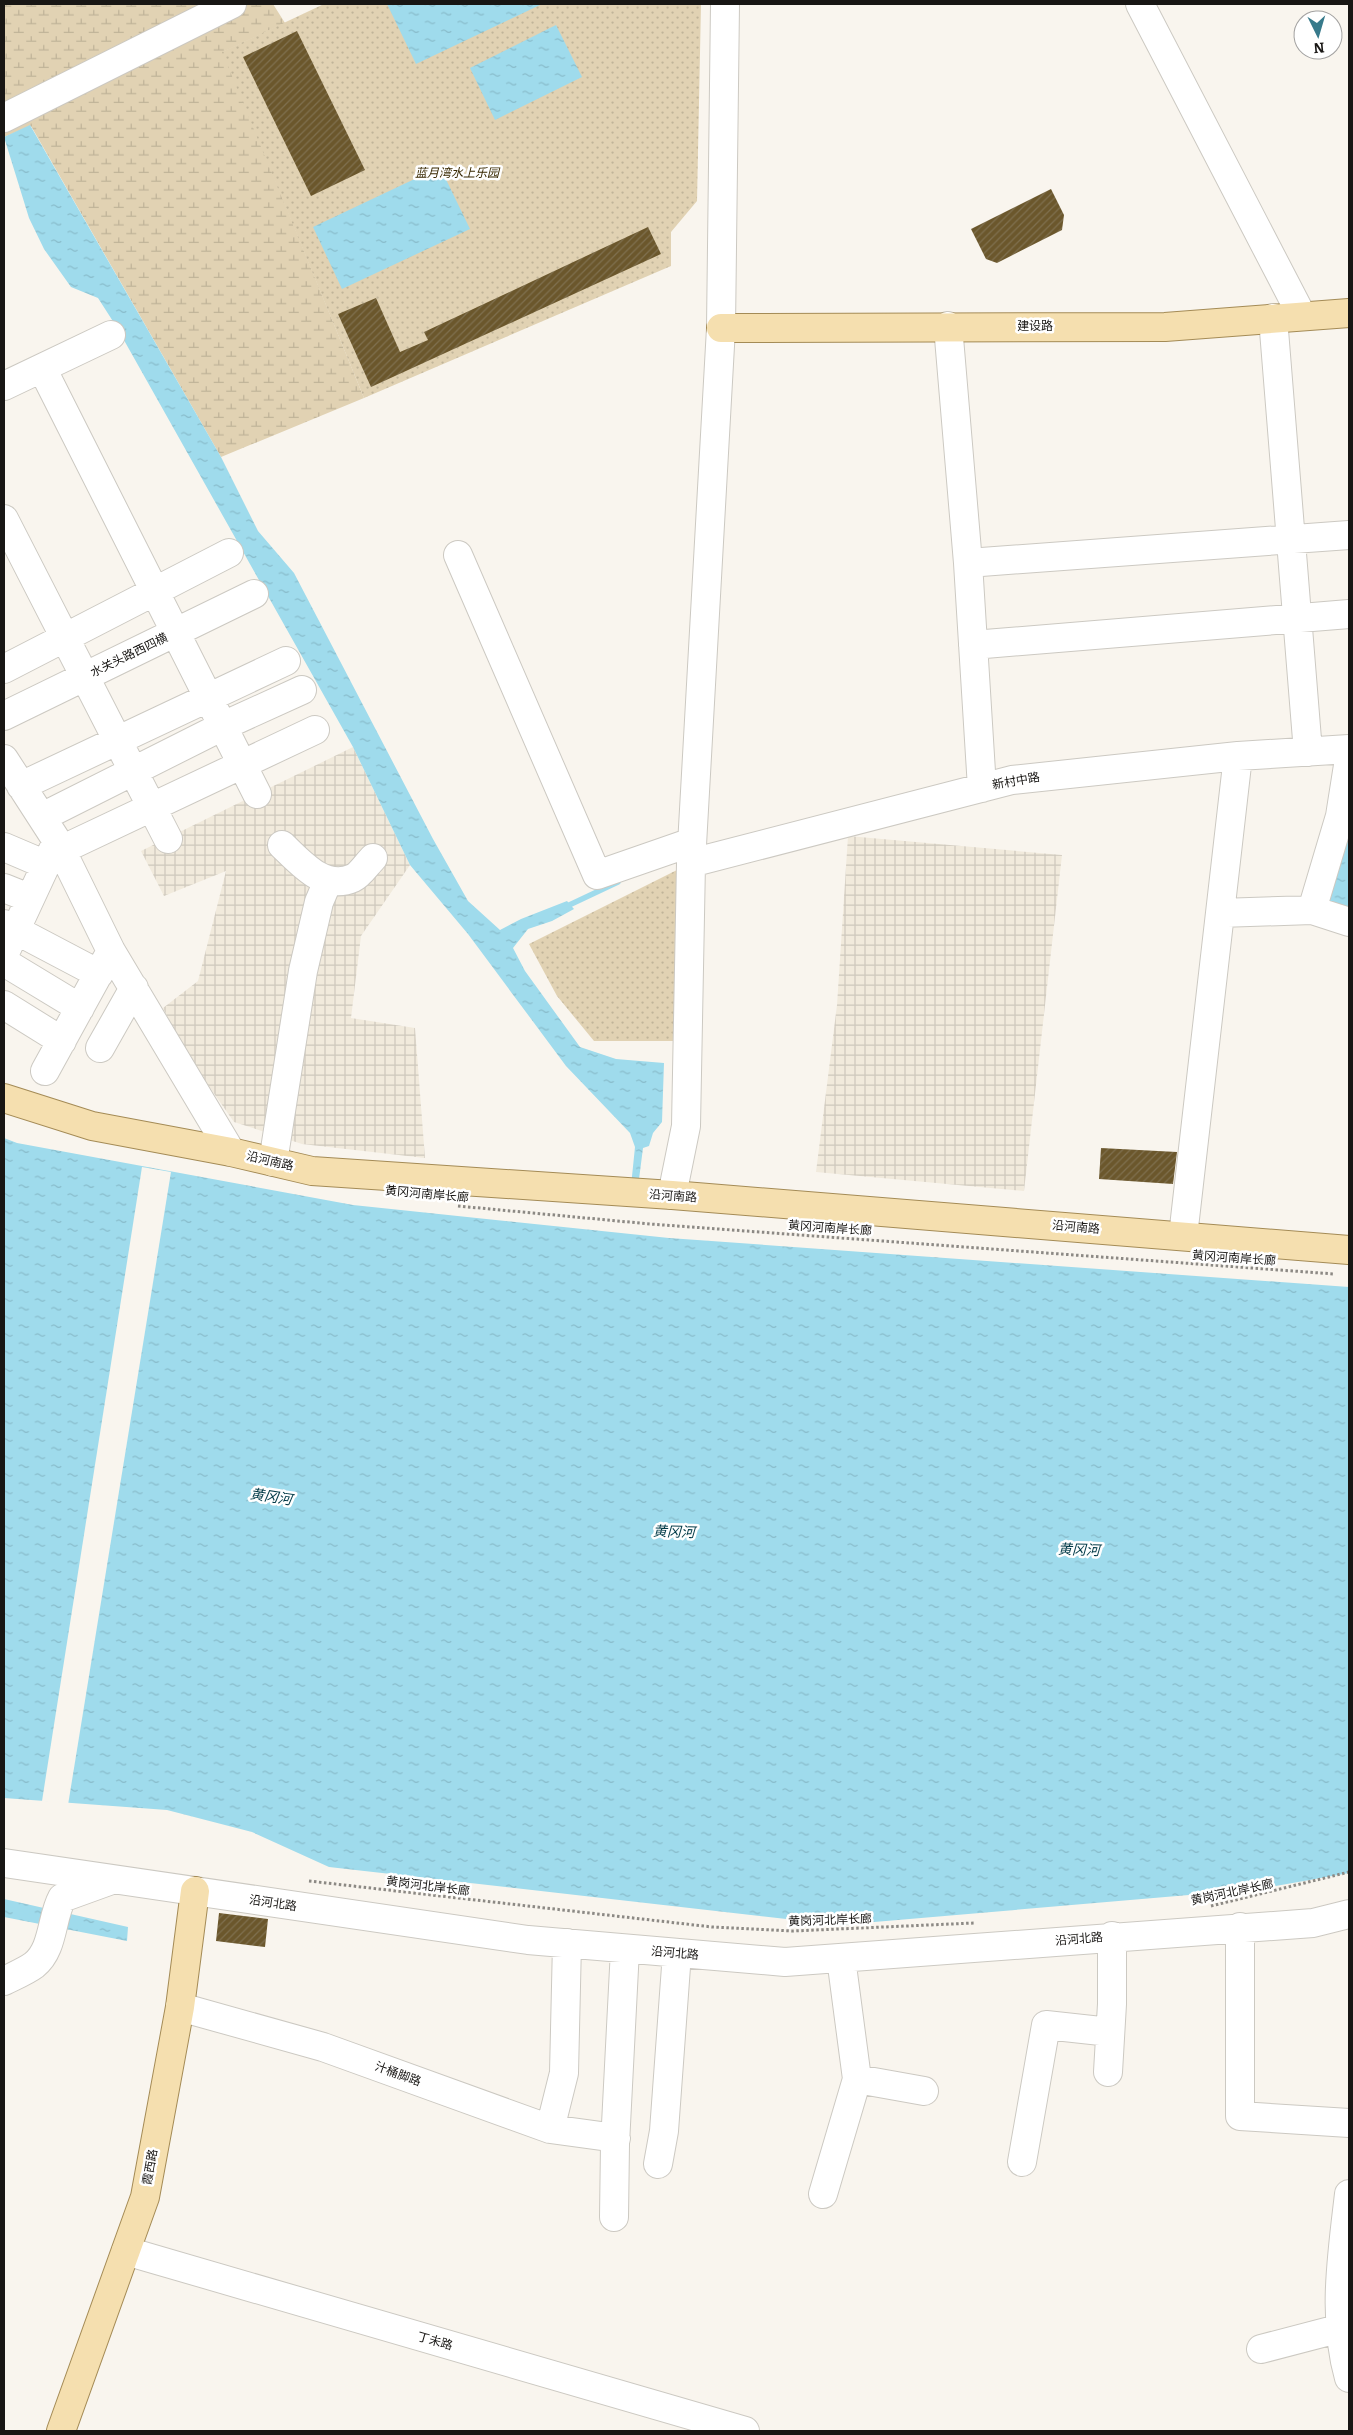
<svg xmlns="http://www.w3.org/2000/svg" width="1353" height="2435" font-family="Bitter,'Noto Sans SC',serif">
<style>
.industrial{fill:url(#industrial-grid)}
.wetland{fill:url(#wetland-marsh)}
.park{fill:url(#park-dots)}
.water{fill:url(#water-ripples)}
.pier{fill:#f9f5ee}
.lines{fill:none;stroke-linecap:round;stroke-linejoin:round}
.stream{stroke:#9fdbec;stroke-width:5.5}
.building{fill:url(#building-hatch)}
.minor-casing{stroke:#ccc9c2;stroke-width:30}
.major-casing{stroke:#a48b56;stroke-width:30}
.path{stroke:#8c8984;stroke-width:3;stroke-dasharray:2.5 2.5;stroke-linecap:butt}
.minor{stroke:#fff;stroke-width:28}
.major{stroke:#f5dfaf;stroke-width:28}
.labels{text-anchor:middle;dominant-baseline:central;stroke-width:5;stroke-linejoin:round;paint-order:stroke}
.park-label{font-size:12px;font-style:italic;fill:#382801;stroke:#fff}
.street-label{font-size:12px;fill:#181614;stroke:#fff}
.water-label{font-size:14px;font-style:italic;fill:#013a47;stroke:#fff}
</style>
<defs>
<pattern id="industrial-grid" width="8" height="8" patternUnits="userSpaceOnUse" patternTransform="scale(1.25)"><rect width="8" height="8" fill="#f1eadc"/><path d="M0 4h8M4 0v8" fill="none" stroke="#cec8bc"/></pattern>
<pattern id="wetland-marsh" width="20" height="14" patternUnits="userSpaceOnUse" patternTransform="scale(1.25)"><rect width="20" height="14" fill="#e1d2b3"/><path d="M1 5h8M5 5V1M11 12h8M15 12V8" fill="none" stroke="#c0b499"/></pattern>
<pattern id="park-dots" width="8" height="8" patternUnits="userSpaceOnUse" patternTransform="scale(1.25)"><rect width="8" height="8" fill="#e1d2b3"/><path d="M2 2h.1M6 6h.1" fill="none" stroke="#c0b499" stroke-width="1.8" stroke-linecap="round"/></pattern>
<pattern id="water-ripples" width="26" height="14" patternUnits="userSpaceOnUse" patternTransform="scale(1.25)"><rect width="26" height="14" fill="#9fdbec"/><path d="M2 4q2-2 4 0t4 0M15 11q2-2 4 0t4 0" fill="none" stroke="#88bbca"/></pattern>
<pattern id="building-hatch" width="6" height="6" patternUnits="userSpaceOnUse" patternTransform="scale(1.25)"><rect width="6" height="6" fill="#6b572c"/><path d="M-1 1l2-2M0 6l6-6M5 7l2-2" fill="none" stroke="#7f704f"/></pattern>
</defs>
<rect width="100%" height="100%" fill="#f9f5ee"/>
<path class="industrial" d="M353,747l57,118 -49,71 -10,82 64,10 10,130 -123,-14 -68,-22 -47,-67 -24,-47 35,-27 28,-110 -62,25 -23,-45z
M848,836l214,19 -38,336 -208,-19 21,-167z"/>
<path class="wetland" d="M4,4h269l12,19 -62,29 141,346 -143,59 -190,-331 -27,11z"/>
<path class="park" d="M324,4h377l-4,197 -26,31v34l-307,132 -142,-346z
M677,870l-3,171h-80l-37,-45 -28,-52z"/>
<path class="water" d="M387,4h155l-126,60z
M556,25l26,52 -87,43 -25,-52z
M30,125l191,332 37,74 36,42 139,266 35,62 32,29 21,-11 46,-18 7,8 -22,12 -24,8 -15,19 12,23 55,76 36,12 48,4 -2,59 -9,11 -4,13 -6,2 -5,39 -7,-1 4,-39 -5,-14 -64,-67 -98,-132 -58,-69 -57,-118 -237,-421 -18,-28 -27,-11 -27,-38 -15,-31 -25,-81z
M440,167l30,62 -128,60 -29,-62z
M1349,833v74l-26,-7 18,-61z
M4,1138l13,5 336,62 316,33 680,49v586l-90,16 -420,36 -510,-58 -77,-35 -85,-22 -163,-12z
M4,1899l124,28 -1,14 -123,-24z"/>
<path class="pier" d="M142,1167l29,5 -103,633 -26,-4z"/>
<g class="lines">
<path class="stream" d="M565,907l53,-25"/>
</g>
<path class="building" d="M297,31l68,139 -54,26 -68,-139z
M1051,189l13,26 -2,15 -65,33 -11,-4 -15,-30z
M648,227l13,27 -290,133 -33,-73 38,-16 24,54 28,-12 -4,-8z
M1101,1148l76,4 -4,32 -74,-5z
M219,1913l49,6 -3,28 -49,-6z"/>
<g class="lines">
<g class="minor-casing">
<path id="minor" d="M1140,4l162,312
M4,118l228,-114
M1273,318l35,434
M948,326l20,237 14,225
M42,368l215,426
M4,386l107,-51
M4,519l164,320
M458,555l139,320 95,-33
M968,563l381,-28
M973,645l376,-31
M4,669l225,-116
M4,716l250,-122
M4,759l53,82 54,110 120,201
M21,786l265,-125
M42,817l181,-91 79,-36
M282,845c19,18 42,46 71,33 7,-3 14,-14 20,-20
M4,847l40,17
M61,850l254,-120
M691,863l321,-83 226,-24 111,-7
M4,888l25,10
M1312,910l28,-94 9,-57
M1220,913l92,-3 37,12
M4,924l95,50
M4,955l53,-114
M4,962l76,46
M4,1005l58,36
M100,1048l34,-60
M45,1071l66,-120
M273,1162l30,-191 16,-69 9,-21
M672,1195l14,-69 5,-263 30,-535 4,-324
M1183,1236l55,-480
M4,1863l524,77 257,22 528,-39 36,-9
M1240,1927v189l109,7
M841,1958l16,121 67,12
M4,1981c10,-5 22,-10 30,-16 20,-16 17,-47 28,-67l47,-17
M180,2007l143,40 227,82 66,9
M1108,2072l4,-68v-68
M550,2129l14,-56 3,-130
M1022,2162l24,-137 64,7
M658,2164l6,-33 13,-178
M823,2194l34,-115
M1349,2194c-7,60 -17,124 0,184
M614,2217l1,-73 10,-195
M126,2251l619,180
M1261,2349l88,-23"/>
</g>
<g class="major-casing">
<path id="major" d="M721,328l444,-1 184,-14
M4,1098l88,28 139,26 81,19 360,24 677,55
M61,2431l84,-234 35,-190 15,-116"/>
</g>
<path class="path" d="M458,1206l192,18 684,50
M309,1881l403,46 81,4 181,-8
M1211,1906l138,-34"/>
<use href="#minor" class="minor"/>
<use href="#major" class="major"/>
</g>
<g class="labels">
<g class="park-label">
<text x="457" y="173">蓝月湾水上乐园</text>
</g>
<g class="street-label">
<text x="1035" y="326">建设路</text>
<text transform="translate(129 655) rotate(-26)">水关头路西四横</text>
<text transform="translate(1016 781) rotate(-10)">新村中路</text>
<text transform="translate(270 1161) rotate(13)">沿河南路</text>
<text transform="translate(427 1194) rotate(5)">黄冈河南岸长廊</text>
<text transform="translate(673 1196) rotate(4)">沿河南路</text>
<text transform="translate(1076 1227) rotate(5)">沿河南路</text>
<text transform="translate(830 1228) rotate(4)">黄冈河南岸长廊</text>
<text transform="translate(1234 1258) rotate(4)">黄冈河南岸长廊</text>
<text transform="translate(428 1886) rotate(7)">黄岗河北岸长廊</text>
<text transform="translate(1232 1892) rotate(-12)">黄岗河北岸长廊</text>
<text transform="translate(273 1903) rotate(8)">沿河北路</text>
<text transform="translate(830 1920) rotate(-2)">黄岗河北岸长廊</text>
<text transform="translate(1079 1939) rotate(-5)">沿河北路</text>
<text transform="translate(675 1953) rotate(5)">沿河北路</text>
<text transform="translate(398 2074) rotate(20)">汁桶脚路</text>
<text transform="translate(150 2167) rotate(-80)">霞西路</text>
<text transform="translate(435 2341) rotate(16)">丁未路</text>
</g>
<g class="water-label">
<text transform="translate(271 1497) rotate(9)">黄冈河</text>
<text transform="translate(674 1532) rotate(2)">黄冈河</text>
<text transform="translate(1079 1550) rotate(2)">黄冈河</text>
</g>
</g>
<rect width="1353" height="2435" fill="none" stroke="#181614" stroke-width="10"/>
<g transform="translate(1318 35) rotate(175)"><circle r="24" fill="#ffffff" stroke="#a3a2a1"/>
<path d="M0-4L9 19L0 12L-9 19Z" fill="#377a8b"/>
<text y="-8" font-size="14" font-weight="bold" text-anchor="middle" fill="#181614">N</text>
</g>
</svg>
